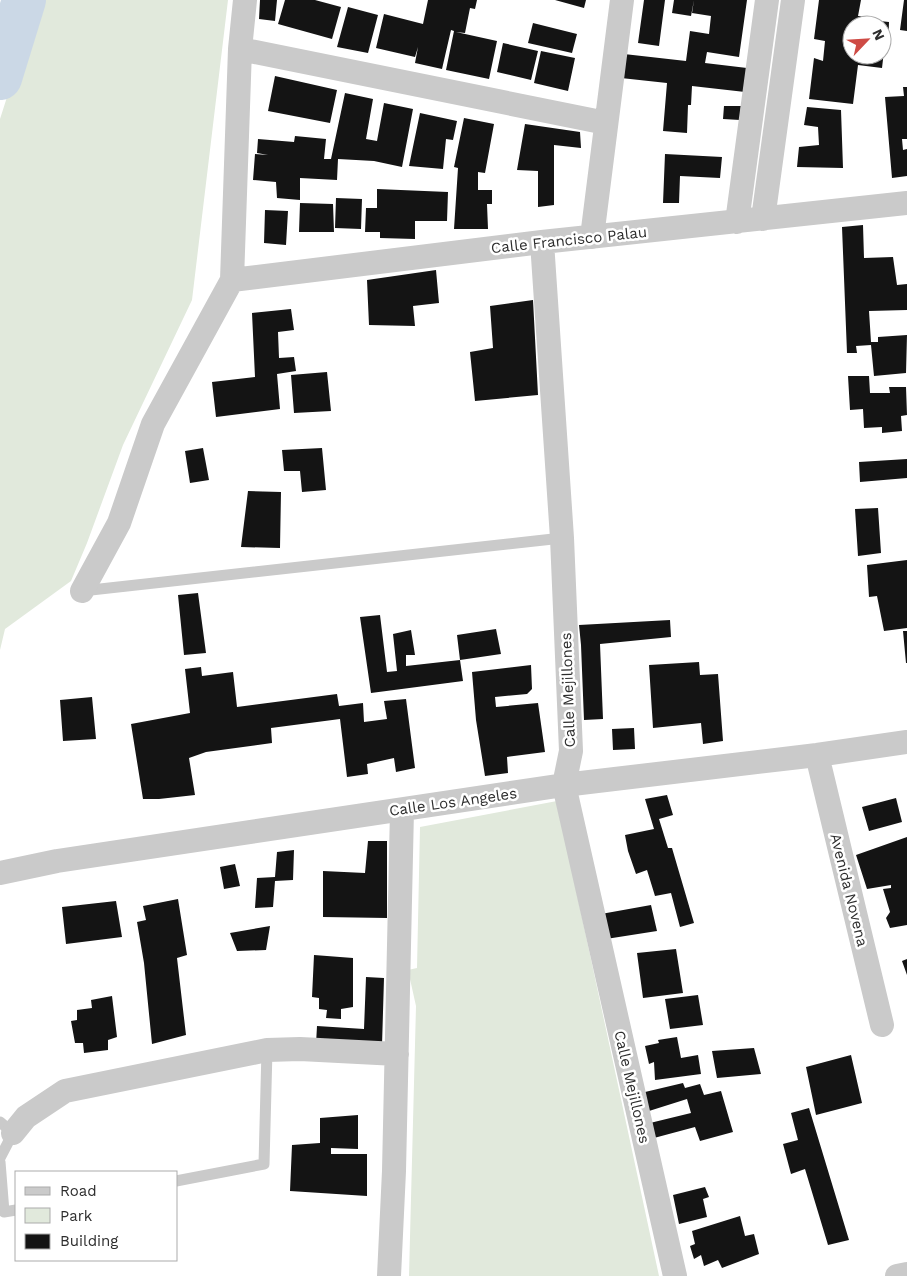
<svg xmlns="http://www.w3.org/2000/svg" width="907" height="1276" font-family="'Work Sans',sans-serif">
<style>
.green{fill:#e1e9dc}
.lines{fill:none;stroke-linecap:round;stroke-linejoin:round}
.stream{stroke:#cbd8e6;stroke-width:8}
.river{stroke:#cbd8e6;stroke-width:44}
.building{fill:#141414}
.lane{stroke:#cacaca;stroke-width:11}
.street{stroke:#cacaca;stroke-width:24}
.labels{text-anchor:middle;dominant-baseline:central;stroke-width:5;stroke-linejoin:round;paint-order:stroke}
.street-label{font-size:15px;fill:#2d2d2d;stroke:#fff}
</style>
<rect width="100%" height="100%" fill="#fff"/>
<path class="green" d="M38,0h190l-36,300 -69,145 -36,98 -16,38 -66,48 -5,21v-531z
M557,801l102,475h-250l7,-270 -8,-36 9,-2 3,-141z"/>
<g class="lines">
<path class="stream" d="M0,67h3"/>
<path class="river" d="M0,78l24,-78"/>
</g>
<path class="building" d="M260,0h17l-2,21 -16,-2z
M285,0h30l26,7 -9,32 -54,-15z
M428,0h49l-2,9 -5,-1 -5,25 -9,-1 41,9 -8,38 -43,-9 8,-39 -3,-1 -9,39 -27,-6 3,-16 -3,10 -39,-9 8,-34 39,10z
M555,0h31l-2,8z
M644,0h21l-6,46 -21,-3z
M674,0h20l-3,16 -19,-3z
M694,0h53l-8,57 -32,-5 -2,11 42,5 -2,24 -53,-6 -1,19h-3l-1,28 -24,-2 4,-48 -46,-5 3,-24 62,7 4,-30 19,3 2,-18 -19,-3z
M819,0h42l-3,16 12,1v3l19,2 -1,28 -6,-1v-24h-30v30h30v-5l2,1 -2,17 -24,-3 -5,39 -44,-5 5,-41 9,3 2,-20 -11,-2z
M904,0h3v31l-7,-1z
M348,7l30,8 -10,38 -31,-6z
M533,23l44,11 -5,19 -44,-10z
M503,43l35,8 -7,29 -34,-8z
M541,51l34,7 -7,33 -34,-8z
M275,76l62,14 -7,33 -62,-12z
M903,87h4v52h-5l1,11 4,-1v27l-15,2 -7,-81 19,-1z
M345,93l28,6 -7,40 11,2 7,-38 29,6 -11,58 -28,-6 -36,-2 -1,21 -37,-2v22l-23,-2 -1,-16 -23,-2 2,-26 13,1 -11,-2 1,-14 36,3 1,-6 31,3 -2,20h7z
M724,106h17l-1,14 -17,-1z
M807,107l34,3 2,58 -46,-1 2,-20 20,-2 -1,-18 -14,-2z
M420,113l37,8 -4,19 -7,-1 -3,30 -34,-3z
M464,118l30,6 -9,49 -7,-1v18h14v14h-5l1,25h-34l4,-61 -4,-1z
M525,124l55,8 1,16 -27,-3v60l-16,2v-36l-21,-1z
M665,154l57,3 -2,21 -40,-2 -1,27h-16z
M377,189l71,3 -1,29h-32v18l-35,-1v-6h-15l1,-24h11z
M336,198l26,1 -1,30 -26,-1z
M300,203l33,1 1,28h-35z
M265,210l23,1 -2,34 -22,-2z
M863,225l1,33 29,-1 4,28 10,-1v26l-38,1 2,31h7v-5l29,-2 -1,38 -32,3 -3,-31 -15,1 1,7h-10l-5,-126z
M436,270l3,33 -26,3 2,20 -46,-1 -2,-45z
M533,300l5,95 -63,6 -5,-49 23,-4 -3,-42z
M291,309l3,21 -16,2 1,26 15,-1 2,14 -19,3 3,35 -64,8 -4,-35 43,-5 -3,-64z
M327,372l4,39 -37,2 -3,-38z
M848,376h21l1,17h20l-1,-6h17l1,28 -6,1 1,15 -20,2v-6l-18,1 -1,-19 -13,1z
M203,448l6,32 -19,3 -5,-32z
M322,448l4,42 -24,2 -2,-21h-16l-2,-21z
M907,459v19l-47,4 -1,-20z
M248,491l33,1 -1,56 -39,-1z
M878,508l3,45 -23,3 -3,-47z
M907,560v68l-23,3 -7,-35 -8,1 -2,-32z
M198,593l8,60 -22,2 -6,-60z
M380,615l7,57 10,-1 -4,-37 18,-4 4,25h-9v11l54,-6 3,21 -92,12 -11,-76z
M670,620l1,17 -71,7 3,75 -19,1 -3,-75 -2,-20z
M496,629l5,25 -41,6 -3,-25z
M903,631h4v32h-1z
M699,662l1,13 18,-1 5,67 -20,3 -2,-21 -48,5 -4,-63z
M531,665l1,24 -5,5 -32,3 1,10 42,-4 7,49 -38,5 1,16 -23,3 -9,-56 -4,-48z
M201,667l1,9 31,-4 4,35 100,-13 2,12 24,-3 1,19 23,-3 -3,-18 22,-2 9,69 -19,4 -2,-14 -27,6 1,10 -21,3 -7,-58 -69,9 1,15 -66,9 -17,6 6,37 -36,4h-16l-12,-75 59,-11 -5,-44z
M92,697l4,42 -33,2 -3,-41z
M634,728l1,21 -22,1 -1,-21z
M667,795l6,20 -14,4 9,29h4l22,75 -14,4 -9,-34 -16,3 -8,-26 -11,4 -8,-23 -3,-16 29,-6 -9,-30z
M896,798l6,24 -33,9 -7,-24z
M907,837v88l-17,3 -4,-10 4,-6 -7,-23 8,-1v-3l-24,4 -11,-34z
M368,841h19v77l-64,-1v-46l42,2z
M294,850l-1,30 -18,1 -2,26 -18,1 2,-30 18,-1 2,-25z
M235,864l5,22 -16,3 -4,-22z
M178,899l9,56 -10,3 9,77 -34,9 -8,-81 -7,-41 9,-2 -3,-14z
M116,901l6,36 -56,7 -4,-37z
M651,905l6,26 -51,8 -5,-25z
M270,926l-4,24 -29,1 -7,-18z
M676,949l7,44 -40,5 -6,-45z
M314,955l39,3v49l-12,2v10l-15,-1 1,-8 -8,-1v-11l-7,-1z
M907,959v16l-5,-14z
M366,977l18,1 -2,68 -66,-2 1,-18 47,3z
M698,995l5,30 -33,4 -5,-30z
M112,996l5,41 -9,3v10l-24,3 -1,-10h-8l-4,-22 6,-1v-10l15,-2 -1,-8z
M677,1037l4,21 17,-3 3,19 -46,6 -1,-18 -5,2 -4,-18 14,-3 -1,-3z
M754,1048l7,26 -44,4 -5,-27z
M851,1055l11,48 -46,12 -10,-48z
M683,1083l2,5 15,-4 4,11 17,-4 12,41 -33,9 -5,-14 -41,11 -4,-15 41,-10 -4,-14 -38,12 -4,-19z
M809,1108l40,132 -21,5 -23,-76 -14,5 -8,-30 15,-4 -7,-27z
M358,1115v34l-27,-1v6h36v42l-77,-5 2,-46 28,-2v-25z
M705,1187l4,10 -6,2 4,18 -28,7 -6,-29z
M740,1216l5,20 9,-2 5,20 -37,14 -4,-8 -14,6 -3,-11 -7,4 -4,-13 5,-2 -3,-13z"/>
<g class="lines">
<path class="lane" d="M82,591l480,-53
M0,1122l13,11 -13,25
M0,1162l4,50 12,-2
M176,1181l88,-17 3,-114"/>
<path class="street" d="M240,49l366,74
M763,219l30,-219
M737,222l30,-222
M592,237l30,-237
M542,242l20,296 9,213 -7,34 111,491
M232,280l310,-38 365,-39
M82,591l37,-68 34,-99 79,-144 8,-231 5,-49
M817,755l65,270
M0,873l57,-12 507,-76 253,-30 90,-13
M13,1133l13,-16 39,-26 202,-41 33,-1 97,5
M389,1276l5,-105 8,-361
M897,1276l10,-2"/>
</g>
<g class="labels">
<g class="street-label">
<text transform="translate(569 240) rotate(-6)">Calle Francisco Palau</text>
<text transform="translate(568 690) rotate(-92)">Calle Mejillones</text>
<text transform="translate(453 802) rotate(-8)">Calle Los Angeles</text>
<text transform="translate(849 890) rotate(76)">Avenida Novena</text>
<text transform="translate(632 1087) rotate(77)">Calle Mejillones</text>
</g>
</g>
<rect x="15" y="1171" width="162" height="90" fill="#ffffff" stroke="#ababab"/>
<rect x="25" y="1187" width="25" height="8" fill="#cacaca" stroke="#ababab"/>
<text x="60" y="1196" font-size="15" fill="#2d2d2d">Road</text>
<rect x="25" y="1208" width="25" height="15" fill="#e1e9dc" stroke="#ababab"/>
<text x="60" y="1221" font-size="15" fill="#2d2d2d">Park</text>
<rect x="25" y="1234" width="25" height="15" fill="#141414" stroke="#ababab"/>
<text x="60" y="1246" font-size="15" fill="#2d2d2d">Building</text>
<g transform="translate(867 40) rotate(65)"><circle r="24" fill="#ffffff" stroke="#ababab"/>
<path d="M0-4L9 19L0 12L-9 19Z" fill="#ce4b45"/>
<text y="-8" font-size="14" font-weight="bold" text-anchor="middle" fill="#2d2d2d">N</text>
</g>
</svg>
